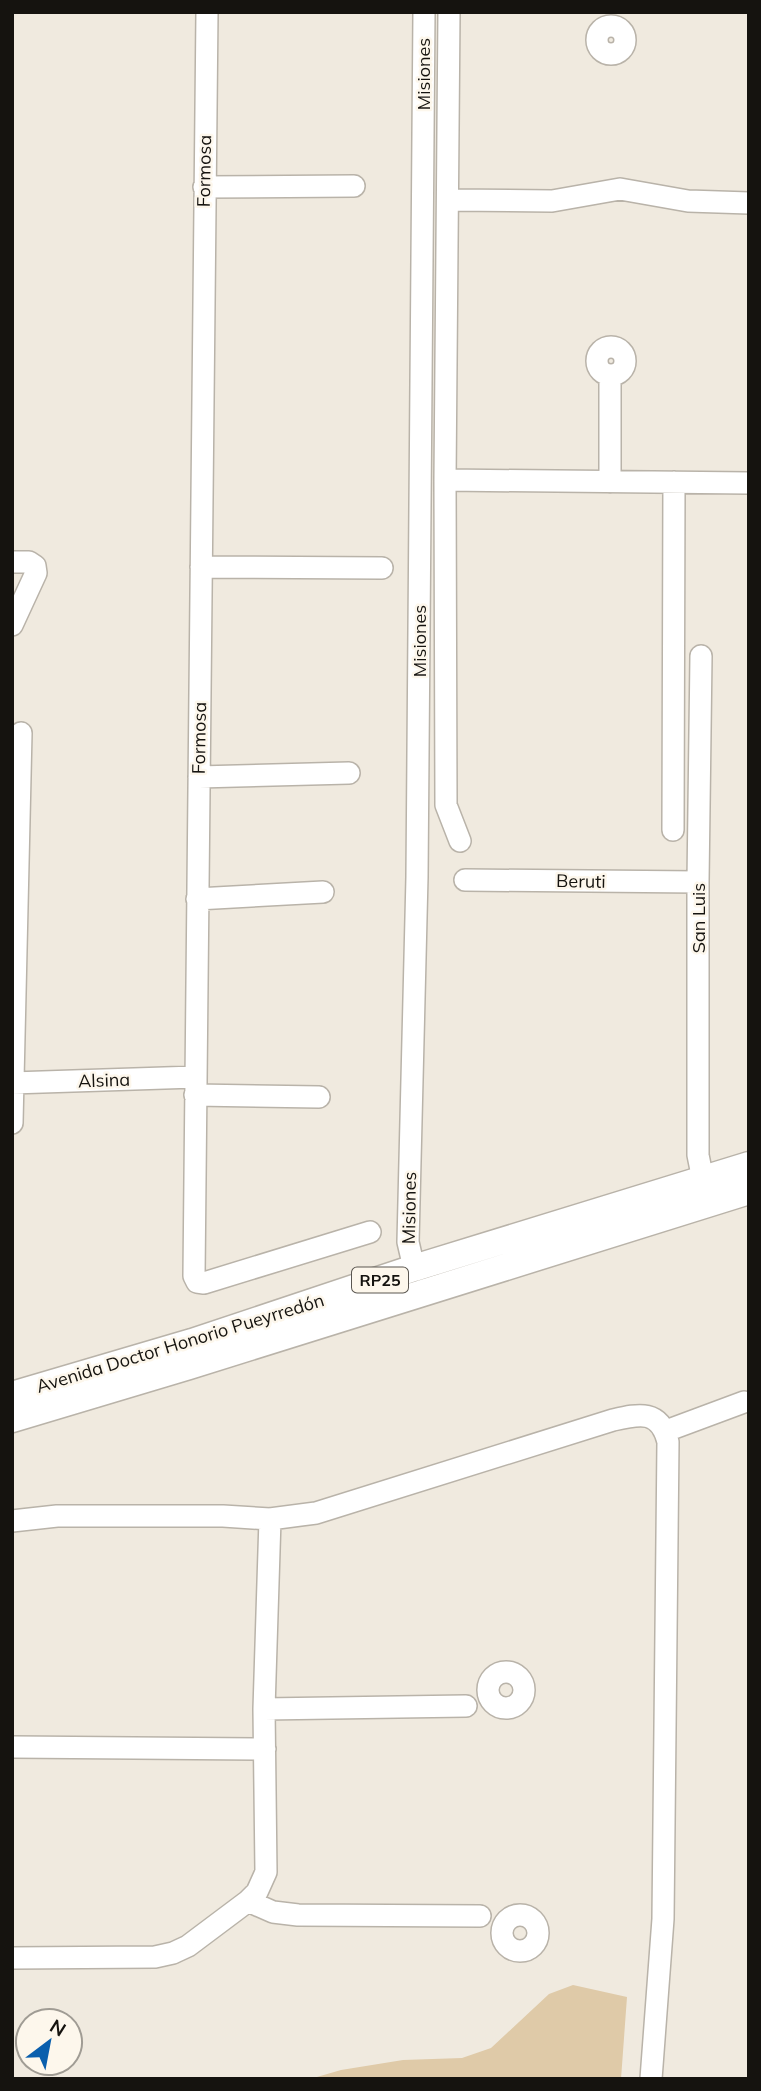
<svg xmlns="http://www.w3.org/2000/svg" width="761" height="2091" font-family="Mulish,sans-serif">
<style>
.green{fill:#dfcaa8}
.lines{fill:none;stroke-linecap:round;stroke-linejoin:round}
.minor-casing{stroke:#b9b3a9;stroke-width:24}
.major-casing{stroke:#b9b3a9;stroke-width:29}
.minor{stroke:#fff;stroke-width:21}
.major{stroke:#fff;stroke-width:26}
.labels{text-anchor:middle;dominant-baseline:central;stroke-width:5;stroke-linejoin:round;paint-order:stroke}
.shield{fill:#fdf7ec;stroke:#5b5751;stroke-width:2}
.shield-label{font-size:16px;font-weight:bold;fill:#15130f}
.street-label{font-size:18px;fill:#15130f;stroke:#fdf7ec}
</style>
<rect width="100%" height="100%" fill="#f0eadf"/>
<path class="green" d="M573,1985l54,12 -6,82h-311l31,-9 62,-10 59,-2 29,-10 58,-54z"/>
<g class="lines">
<g class="minor-casing">
<path id="minor" d="M207,12l-13,1264 3,6 7,1 166,-51
M449,12l-4,468 1,325 14,36
M597 40a14 14 0 1 1 28 0a14 14 0 1 1-28 0Z
M204,187l150,-1
M448,200l104,1 68,-12 68,12 61,2
M597 361a14 14 0 1 1 28 0a14 14 0 1 1-28 0Z
M610,375v107
M445,480l304,3
M12,562h17l6,4 1,7 -24,52
M201,567l181,1
M701,656l-3,226v273l5,25
M199,777l150,-4
M673,830l1,-348
M465,880l233,2
M197,899l126,-7
M12,1083l183,-6
M195,1095l124,2
M12,1123l9,-390
M414,1268l-6,-26 9,-365 7,-865
M666,1431l78,-29
M12,1521l45,-5h166l47,3 46,-6 297,-93c26,-6 47,-11 55,22l-5,477 -12,160
M488 1690a18 18 0 1 1 36 0a18 18 0 1 1-36 0Z
M264,1709l202,-3
M12,1747l253,2
M248,1901l25,11 25,3 182,1
M502 1933a18 18 0 1 1 36 0a18 18 0 1 1-36 0Z
M12,1958l143,-1 18,-4 15,-7 60,-45 9,-9 9,-20 -2,-163 6,-190"/>
</g>
<g class="major-casing">
<path id="major" d="M12,1395l180,-53 222,-74 335,-103
M12,1419l177,-53 560,-175"/>
</g>
<use href="#minor" class="minor"/>
<use href="#major" class="major"/>
</g>
<g class="labels">
<rect class="shield" x="352" y="1267.5" width="56" height="25" rx="5"/>
<g class="shield-label">
<text x="380" y="1280">RP25</text>
</g>
<g class="street-label">
<text transform="translate(423 74) rotate(-90)">Misiones</text>
<text transform="translate(204 171) rotate(-89)">Formosa</text>
<text transform="translate(419 641) rotate(-90)">Misiones</text>
<text transform="translate(199 738) rotate(-89)">Formosa</text>
<text transform="translate(581 881) rotate(1)">Beruti</text>
<text transform="translate(698 918) rotate(-90)">San Luis</text>
<text transform="translate(104 1080) rotate(-2)">Alsina</text>
<text transform="translate(409 1208) rotate(-89)">Misiones</text>
<text transform="translate(180 1343) rotate(-17)">Avenida Doctor Honorio Pueyrredón</text>
</g>
</g>
<rect width="761" height="2091" fill="none" stroke="#15130f" stroke-width="28"/>
<g transform="translate(49 2042) rotate(32)"><circle r="33" fill="#fdf7ec" stroke="#a09c94" stroke-width="2"/>
<path d="M0-5L12 26L0 18L-12 26Z" fill="#0a5fad"/>
<text y="-10" font-size="19" font-weight="bold" text-anchor="middle" fill="#15130f">N</text>
</g>
</svg>
